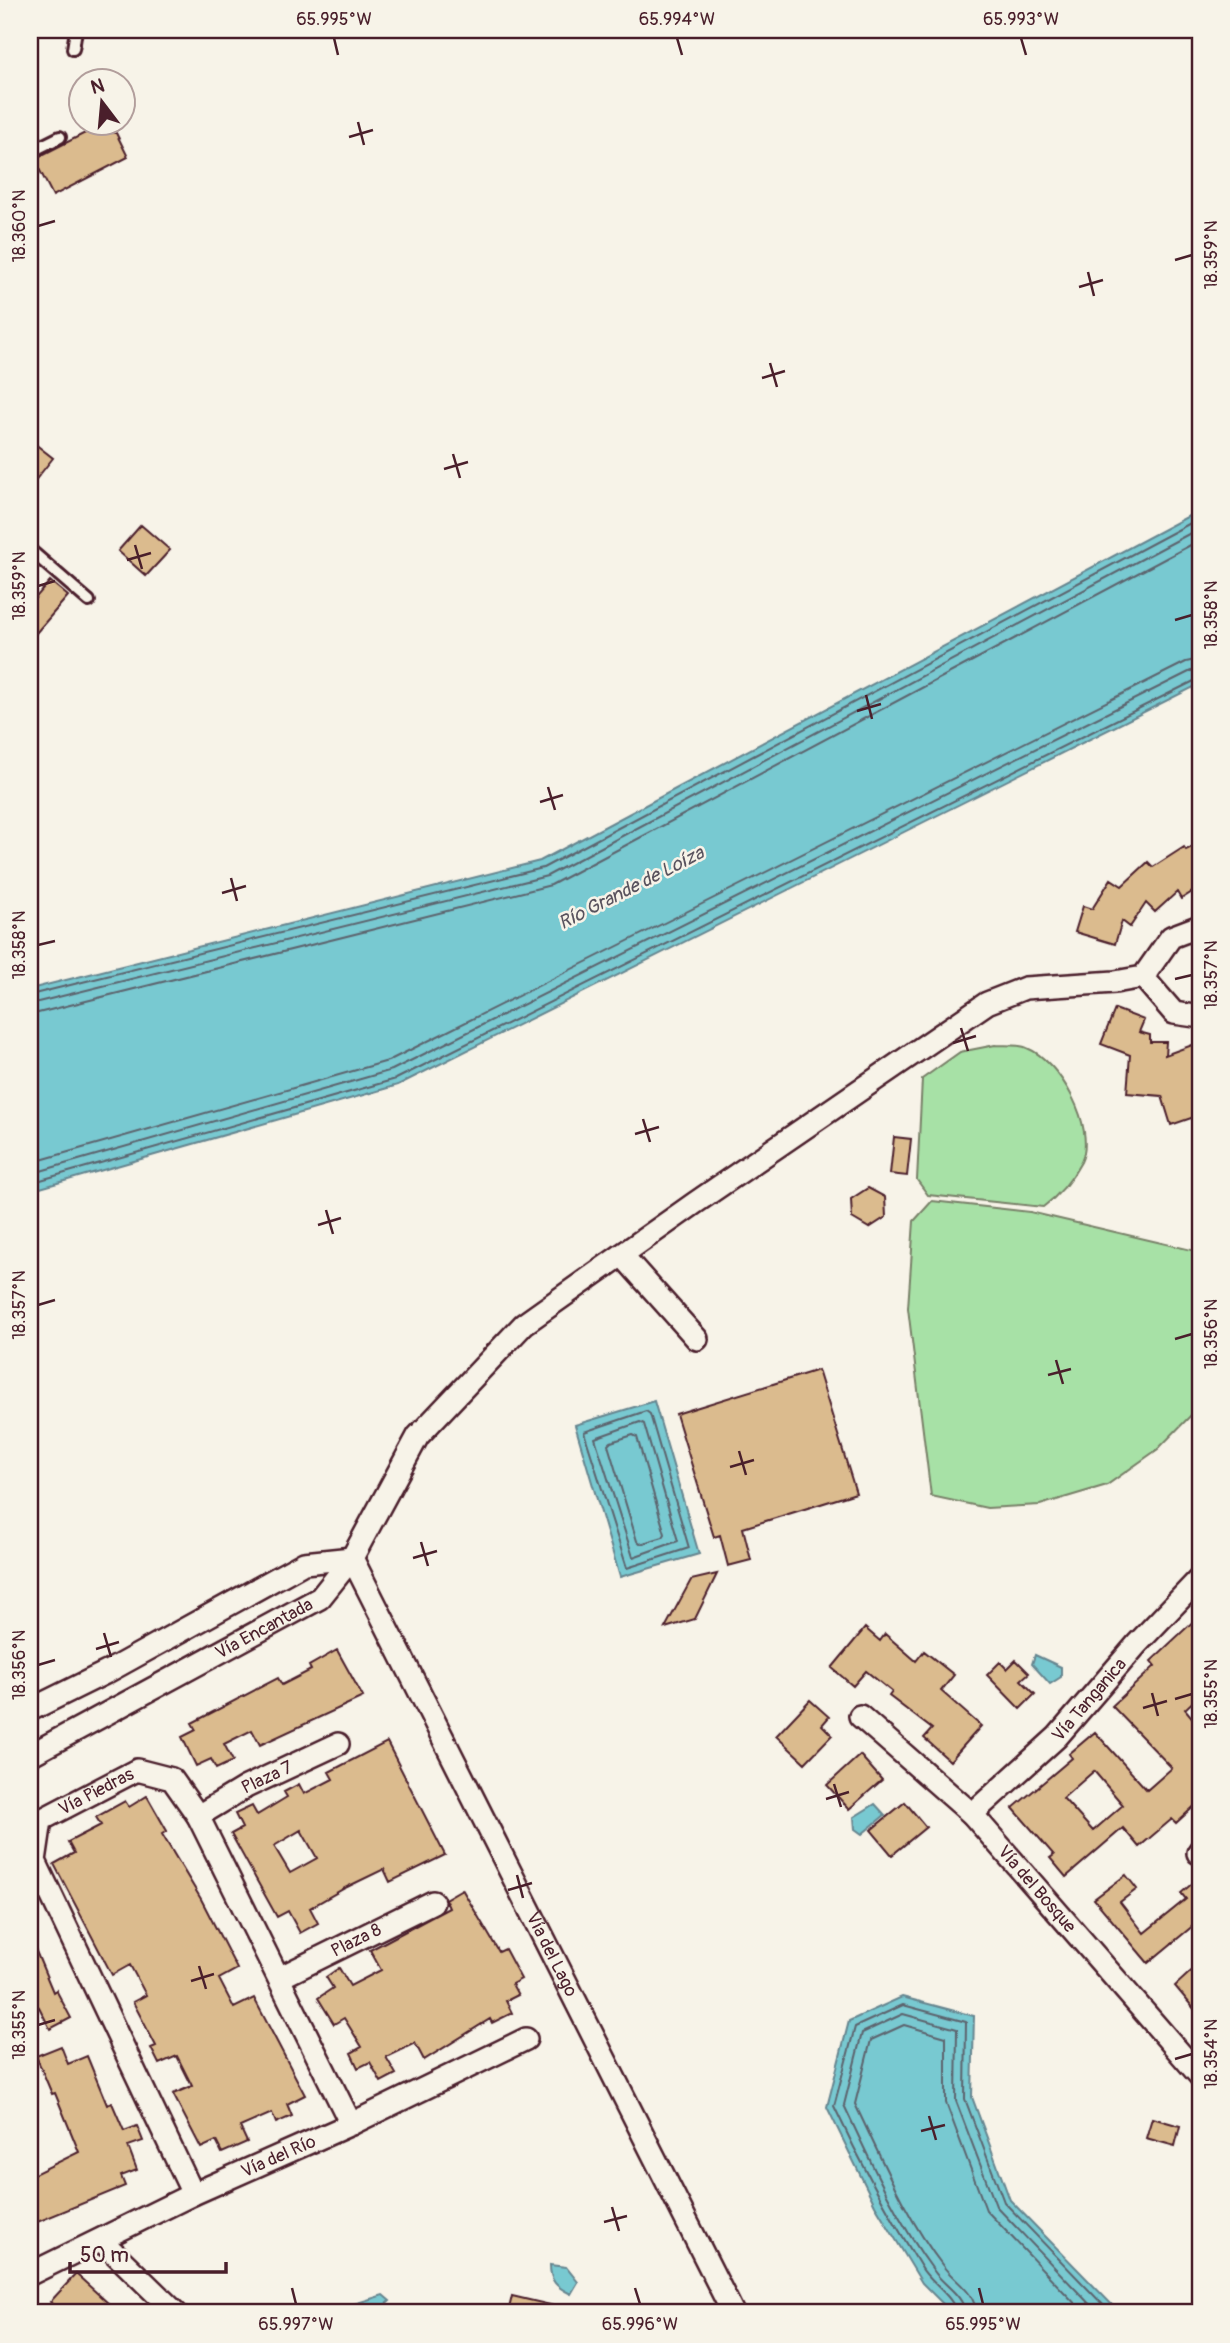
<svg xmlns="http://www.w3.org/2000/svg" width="1230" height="2343" font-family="Pangolin,sans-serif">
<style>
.green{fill:#a7e1a6;stroke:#788068;stroke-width:2}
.water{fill:#78c9d1;stroke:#66858f;stroke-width:2}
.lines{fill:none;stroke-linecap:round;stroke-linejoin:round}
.shore{stroke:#5c636d;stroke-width:2}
.building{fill:#dbbb8e;stroke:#4a1f2b;stroke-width:2;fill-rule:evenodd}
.service-casing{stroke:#4a1f2b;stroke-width:16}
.minor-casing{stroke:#4a1f2b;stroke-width:26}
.service{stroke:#f7f3e8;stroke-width:10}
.minor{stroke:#f7f3e8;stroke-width:21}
.ticks{fill:none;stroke:#4a1f2b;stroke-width:2.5}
.labels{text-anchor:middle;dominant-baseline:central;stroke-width:5;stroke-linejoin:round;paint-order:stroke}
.street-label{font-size:18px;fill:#4a1f2b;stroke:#f7f3e8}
.water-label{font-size:19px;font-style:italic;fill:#58525d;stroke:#f7f3e8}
.neatline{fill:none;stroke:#4a1f2b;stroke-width:2.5}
.ticks-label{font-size:18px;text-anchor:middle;fill:#4a1f2b}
</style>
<rect width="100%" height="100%" fill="#f7f3e8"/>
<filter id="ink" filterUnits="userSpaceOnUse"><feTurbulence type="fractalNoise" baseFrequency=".0143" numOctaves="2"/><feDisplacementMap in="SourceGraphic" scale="14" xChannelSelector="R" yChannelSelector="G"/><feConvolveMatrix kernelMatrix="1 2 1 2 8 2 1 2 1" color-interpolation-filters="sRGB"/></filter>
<g filter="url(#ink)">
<path class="green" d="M995,1045c9,1 23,-1 32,3 33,13 70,80 54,114 -9,17 -23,34 -38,45l-115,-12 -11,-15 5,-101 38,-27z
M932,1201l98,11 170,40v154l-42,43 -51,36 -67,20 -53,3 -56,-12 -23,-188 6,-87z"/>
<path class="water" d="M1200,510v174l-802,401 -368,106v-202l510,-128z
M654,1401l45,153 -79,23 -45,-152z
M1035,1655l26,12v10l-11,7 -18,-20z
M875,1804l10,11 -23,19 -7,-5 -1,-12z
M902,1997l72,19 -2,81 38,103 110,113h-168l-30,-30 -47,-78 -48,-98 22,-86z
M550,2265l16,2 12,15 -7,12c-15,-7 -21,-13 -21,-29z
M383,2295l7,6 -13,12h-21l-2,-9z"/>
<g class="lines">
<path class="shore" d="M30,995l513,-127 657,-350
M30,1004l517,-128 653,-348
M30,1015l521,-130 649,-345
M30,1163l358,-102 798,-399 14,-3
M30,1174l362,-104 799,-399 9,-2
M30,1183l366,-104 804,-401
M646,1411l4,3 39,134 -62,20 -43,-136z
M640,1422l4,2 34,117 -45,16 -38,-119z
M633,1435l4,2 28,97 -2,3 -23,7 -3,-3 -29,-96 3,-3z
M956,2313c-1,-16 -27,-31 -35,-46 -32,-52 -61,-105 -87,-161l21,-79 48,-22 63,17 -1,77 39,103 107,111
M965,2313c-1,-18 -22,-28 -31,-42 -37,-50 -64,-110 -90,-166l18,-72 41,-19 54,15 -1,72 40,105 102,107
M976,2313c-1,-22 -21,-31 -33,-47 -37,-48 -62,-108 -88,-162l16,-64 33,-15 42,12v66l40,107 98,103"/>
</g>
<path class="building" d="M93,129l23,4 12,24 -75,39 -19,-37z
M30,440l23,18 -23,29z
M141,525l29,25 -24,26 -28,-25z
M50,581l18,15 -38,44v-36z
M1200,843v44l-19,12 -4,-7 -22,20 -9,-9 -16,24 -8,-6 -7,23 -40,-12 8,-26 9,3 19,-30 11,7 26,-24 5,5 31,-20 2,3z
M1115,1009l29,11 -5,12 11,3v7h16l-1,13 30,-11 5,14v57l-29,10 -9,-29 -35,-3 3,-38 -29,-11z
M894,1137l17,2 -4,37 -17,-2z
M868,1188l17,9 1,20 -17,11 -17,-10 -1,-19z
M818,1370l38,123 -113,35 8,32 -23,6 -8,-31 -6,2 -38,-123z
M717,1574l-22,45 -30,9 26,-48z
M1200,1615v80l-15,14 15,18v74l-24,22 -4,-4 -33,28 -16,-19 -57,49 -16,-19 4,-3 -41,-47 59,-50 -3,-4 26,-22 52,58 25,-22 -60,-62 43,-40 -4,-5zM1094,1771l29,34 -30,26 -30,-33z
M865,1628l15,13 5,-7 31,27 8,-10 30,24 -13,16 40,35 -31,35 -26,-23 8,-9 -43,-33 3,-4 -26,-21 -13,15 -21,-18z
M337,1650l26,47 -103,48 -8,-15 -28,14 9,17 -17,8 -5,-10 -15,7 -14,-29 14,-7 -4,-7 86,-45 4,7 29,-15 -2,-4z
M1016,1660l13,13 -8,7 14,14 -15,15 -33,-34 13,-13 7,7z
M810,1700l19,17 -7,8 10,10 -27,28 -29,-27z
M387,1742l58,113 -55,27 -6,-13 -39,19 -35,20 8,15 -18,10 -12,-22 -11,6 -46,-83 11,-6 -7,-14 17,-8 5,9 30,-18 -3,-5 15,-8 5,10 29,-15 -4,-7zM301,1830l16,28 -27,15 -16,-27z
M860,1755l22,25 -33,29 -22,-24z
M147,1796l20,35 -5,3 39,65 36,70 -18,10 15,29 20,-10 51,97 -18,9 5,12 -16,7 -4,-10 -32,14 7,15 -25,11 -6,-12 -15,7 -28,-54 19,-8 -15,-30 -18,8 -8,-16 5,-2 -23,-44 13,-7 -16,-30 -18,10 -58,-111 20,-11 -6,-11 33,-17 -5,-8 29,-16 4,6z
M905,1802l21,25 -34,28 -21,-25z
M1126,1875l11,14 -17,13 24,31 42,-34 -5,-6 19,-16v43l-52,43 -54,-64z
M462,1889l37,63 6,-3 16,30 -9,5 6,11 -12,6 6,12 -20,10 -2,-4 -66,41 -9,-17 -29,14 10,17 -15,8 -11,-20 -12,6 -7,-15 11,-6 -18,-29 -10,6 -16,-26 15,-10 -7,-11 13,-9 11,18 31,-16 -11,-20 79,-42 -4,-9z
M30,1937l23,55 3,-2 15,28 -21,11 -11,-22 -9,5z
M1200,1963v53l-25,-30z
M61,2046l7,18 19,-8 20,49 5,-2 12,28 13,-5 6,15 -15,5 9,24 -16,6 4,10 -90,37 -5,-12v-35l49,-24 -24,-59 -3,1 -16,-38z
M1152,2118l28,8 -5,20 -29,-8z
M76,2274l43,39h-56l-13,-11z
M512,2296l47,11 -1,6h-50z"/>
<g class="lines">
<g class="service-casing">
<path id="service" d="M73,49l3,-19
M30,152l30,-15
M30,550l59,51"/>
</g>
<g class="minor-casing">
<g id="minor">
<path d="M1143,977l31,36 21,3 5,-3"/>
<path d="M622,1255l75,84"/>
<path id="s1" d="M352,1558l381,755"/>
<path d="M30,1710l77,-38 197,-109 48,-5"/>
<path id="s2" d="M860,1716l112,98 228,262"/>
<path id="s3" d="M30,1755l290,-157 32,-40 66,-122 106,-112 171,-121 292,-200 38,-15 90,-6 28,-5 28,-40 29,-11"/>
<path id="s4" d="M972,1814l85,-77 80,-93 63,-66"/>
<path id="s5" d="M198,1816l48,-29 92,-43"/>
<path d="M1198,1853l2,-3"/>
<path id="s6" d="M279,1978l154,-76"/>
<path id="s7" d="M193,2194l-158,-333 6,-41 96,-50 35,9 26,37 153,308"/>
<path d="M102,2241l74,72"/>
<path id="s8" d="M30,2274l163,-80 158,-70 175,-85"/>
</g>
</g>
<use href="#service" class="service"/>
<use href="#minor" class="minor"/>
</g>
</g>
<path class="ticks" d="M334,38l4,17M677,38l5,17M1021,38l5,17M358,122l6,23M349,137l24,-7M38,226l17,-5M1175,260l17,-5M1088,272l6,24M1079,287l24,-7M770,363l7,24M762,378l23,-7M453,454l7,24M444,469l24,-7M135,545l7,24M127,560l24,-7M38,586l17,-5M1175,620l17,-5M866,695l6,24M857,711l24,-7M548,787l7,23M540,802l23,-7M231,878l6,23M222,893l24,-7M38,945l17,-4M1175,979l17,-4M961,1028l7,23M953,1043l23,-7M643,1119l7,23M635,1134l24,-7M326,1210l7,24M318,1225l23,-7M38,1305l17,-5M1175,1339l17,-5M1056,1360l7,24M1048,1375l23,-6M739,1451l7,24M730,1467l24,-7M421,1542l7,24M413,1558l24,-7M104,1633l7,24M96,1649l23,-7M38,1665l17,-5M1152,1693l6,23M1175,1699l17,-5M1143,1708l24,-7M834,1784l7,23M826,1799l23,-7M517,1875l6,23M508,1890l24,-7M199,1966l7,23M191,1981l23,-7M38,2025l17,-5M1175,2059l17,-5M929,2116l7,24M921,2131l24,-6M612,2207l7,24M604,2222l23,-6M292,2288l4,16M635,2288l5,16M979,2288l4,16"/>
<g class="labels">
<g class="street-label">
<text stroke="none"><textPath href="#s3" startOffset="266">Vía Encantada</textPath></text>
<text stroke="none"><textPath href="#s4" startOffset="164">Vía Tanganica</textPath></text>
<text stroke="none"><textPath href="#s5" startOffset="79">Plaza 7</textPath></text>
<text stroke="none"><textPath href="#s7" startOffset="472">Vía Piedras</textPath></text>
<text stroke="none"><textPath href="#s2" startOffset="248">Vía del Bosque</textPath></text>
<text stroke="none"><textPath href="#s6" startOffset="86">Plaza 8</textPath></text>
<text stroke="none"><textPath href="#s1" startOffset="444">Vía del Lago</textPath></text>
<text stroke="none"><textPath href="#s8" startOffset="275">Vía del Río</textPath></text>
</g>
<g class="water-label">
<text transform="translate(631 888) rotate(-27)">Río Grande de Loíza</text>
</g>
</g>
<rect width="1230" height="2343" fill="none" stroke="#f7f3e8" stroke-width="77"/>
<g transform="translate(102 102) rotate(344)"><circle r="33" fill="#f7f3e8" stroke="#b29e9c" stroke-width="2"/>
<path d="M0-5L12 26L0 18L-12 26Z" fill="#4a1f2b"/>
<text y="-10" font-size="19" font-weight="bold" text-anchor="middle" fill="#4a1f2b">N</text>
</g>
<path d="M70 2262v10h156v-10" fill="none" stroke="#4a1f2b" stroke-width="3.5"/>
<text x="80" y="2262" font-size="21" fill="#4a1f2b" stroke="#f7f3e8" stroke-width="5" paint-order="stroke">50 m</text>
<rect x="38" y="38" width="1154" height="2266" class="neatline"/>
<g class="ticks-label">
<text x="334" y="25">65.995°W</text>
<text x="677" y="25">65.994°W</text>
<text x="1021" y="25">65.993°W</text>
<text transform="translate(19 226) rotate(-90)" y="6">18.360°N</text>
<text transform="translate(1211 255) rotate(-90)" y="6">18.359°N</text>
<text transform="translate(19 586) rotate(-90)" y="6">18.359°N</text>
<text transform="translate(1211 615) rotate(-90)" y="6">18.358°N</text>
<text transform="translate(19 945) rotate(-90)" y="6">18.358°N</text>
<text transform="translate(1211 975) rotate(-90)" y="6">18.357°N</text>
<text transform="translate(19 1305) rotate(-90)" y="6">18.357°N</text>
<text transform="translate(1211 1334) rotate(-90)" y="6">18.356°N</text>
<text transform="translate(19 1665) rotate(-90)" y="6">18.356°N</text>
<text transform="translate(1211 1694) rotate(-90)" y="6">18.355°N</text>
<text transform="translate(19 2025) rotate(-90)" y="6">18.355°N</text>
<text transform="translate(1211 2054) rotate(-90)" y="6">18.354°N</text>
<text x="296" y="2330">65.997°W</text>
<text x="640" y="2330">65.996°W</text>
<text x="983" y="2330">65.995°W</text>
</g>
</svg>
